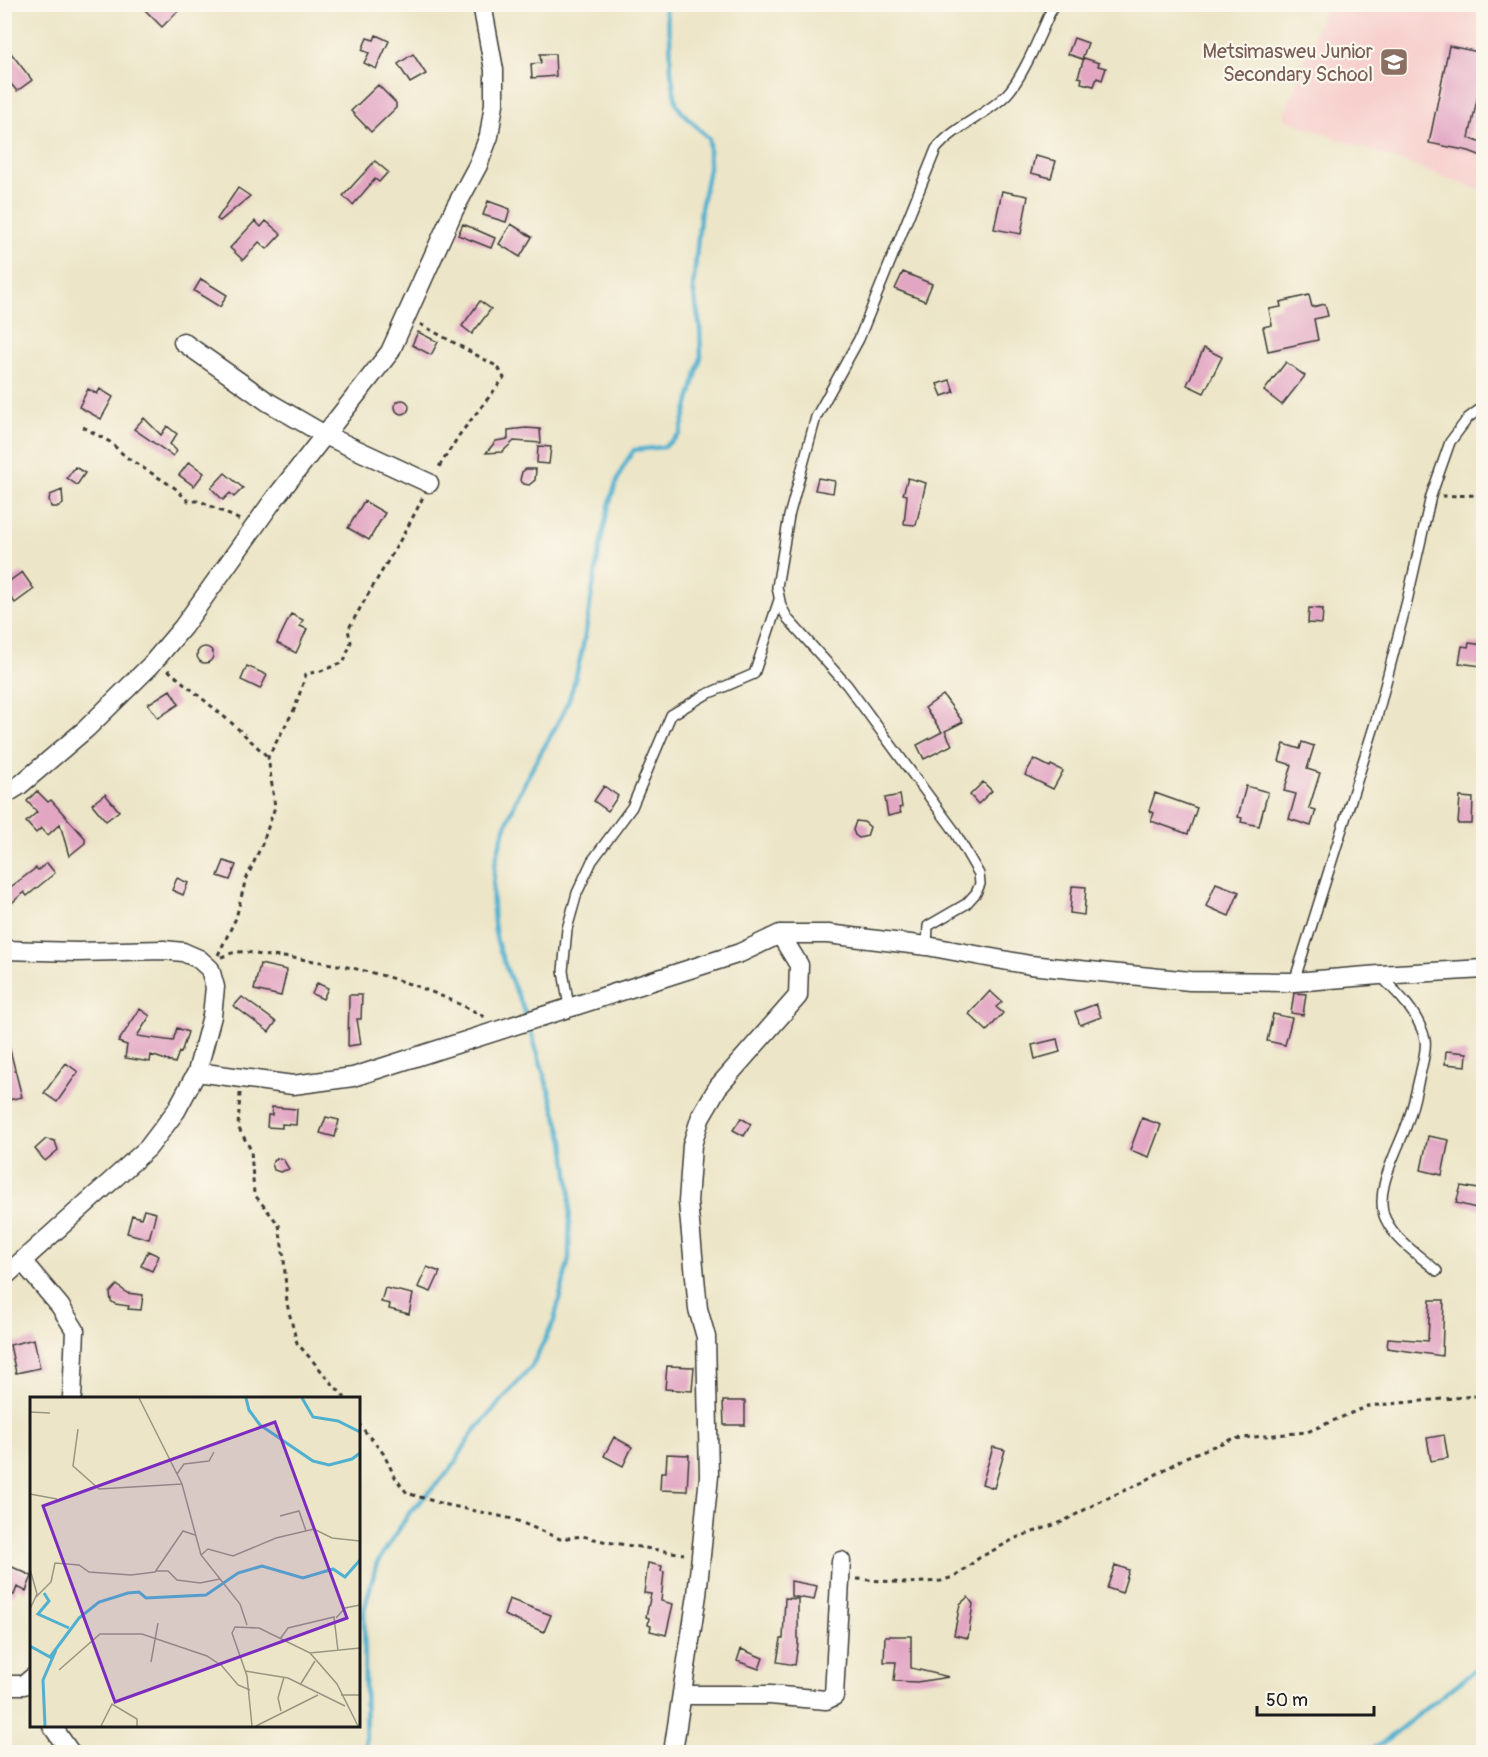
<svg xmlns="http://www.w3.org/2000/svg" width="1488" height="1757" font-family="Pangolin,sans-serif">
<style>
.built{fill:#f7d0cd}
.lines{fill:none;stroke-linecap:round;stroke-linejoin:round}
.stream{stroke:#50b0cf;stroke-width:4.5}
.building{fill:#e2a6c3}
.service-casing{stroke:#3b3a36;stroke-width:12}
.minor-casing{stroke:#3b3a36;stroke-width:21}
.path{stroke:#3b3a36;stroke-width:3;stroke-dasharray:4.5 4.5;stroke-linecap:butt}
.service{stroke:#fff;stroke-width:9}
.minor{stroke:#fff;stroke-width:18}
.labels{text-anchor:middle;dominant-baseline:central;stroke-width:4.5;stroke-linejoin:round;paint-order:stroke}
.education-label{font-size:20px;fill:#785e54;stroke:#fbf7ec;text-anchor:end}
.inset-river{fill:none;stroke:#50b0cf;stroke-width:3}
.inset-road{fill:none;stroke:#999583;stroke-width:1.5}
.view{fill:#7b2cbf;fill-opacity:0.15;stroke:#7b2cbf;stroke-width:3}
.inset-edge{fill:none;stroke:#1c1c1c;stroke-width:3}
</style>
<rect width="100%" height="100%" fill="#fbf7ec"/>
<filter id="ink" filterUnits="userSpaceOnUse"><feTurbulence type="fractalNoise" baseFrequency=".0167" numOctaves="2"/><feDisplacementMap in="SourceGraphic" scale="12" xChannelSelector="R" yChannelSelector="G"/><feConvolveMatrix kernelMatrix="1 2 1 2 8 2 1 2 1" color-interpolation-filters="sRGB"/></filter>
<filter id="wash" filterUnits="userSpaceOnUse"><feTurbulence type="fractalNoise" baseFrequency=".008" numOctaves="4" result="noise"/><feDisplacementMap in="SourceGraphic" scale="24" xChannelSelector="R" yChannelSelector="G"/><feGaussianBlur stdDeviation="1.35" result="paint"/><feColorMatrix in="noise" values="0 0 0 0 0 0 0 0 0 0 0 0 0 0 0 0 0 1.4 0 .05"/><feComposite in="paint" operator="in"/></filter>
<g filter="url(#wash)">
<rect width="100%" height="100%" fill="#ece5c7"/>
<path class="built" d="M1325,5h158v186l-200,-72z"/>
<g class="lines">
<path class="stream" d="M527,1017c-10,-25 -23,-50 -30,-76 -5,-22 -5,-46 -3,-68 3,-31 23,-79 39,-106 12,-23 27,-44 36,-68 16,-47 21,-99 30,-147 7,-35 13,-73 35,-102l30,-3 16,-13 21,-77 -1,-30 -7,-39 8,-80 8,-39v-30l-29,-29 -4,-8 -5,-31 -1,-37 -6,-30
M366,1752l-2,-142 13,-47 33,-51 41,-43 21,-35 60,-68 22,-45 15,-62 1,-69 -6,-49 -35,-116
M1365,1752l16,-8 103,-81"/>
</g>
<g id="blocks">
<path class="building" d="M139,4h33l6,7 -16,16z
M376,35l13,6 -13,28 -12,-6 5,-10 -7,-3 5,-12 7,2z
M1074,38l14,5 -6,16 -14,-5z
M4,44l28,36 -15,11 -13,-15z
M1449,46l35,7v13l-15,72 15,6v13l-15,-6 -40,-8z
M413,54l13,20 -16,9 -12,-19z
M540,54h15l1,22 -24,2 -1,-14 10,-1z
M1084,58l15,5 -1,3 8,2 -4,12 -5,-2 -3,8 -13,-3 1,-5 -4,-1z
M378,85l18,18v5l-25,24 -20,-21z
M1035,156l21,5 -5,17 -20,-5z
M375,161l13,11 -9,10 -4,-3 -22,26 -10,-9z
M238,188l12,8 -30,25 -3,-2z
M1002,191l26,5 -7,38 -27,-5z
M488,201l22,8 -4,13 -23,-7z
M255,221l6,6 5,-6 15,13 -14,15 -8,-7 -16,18 -13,-12z
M463,224l32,14 -4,10 -33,-13z
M511,224l21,13 -12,20 -21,-13z
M903,272l29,12 -7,17 -30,-12z
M201,279l26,16 -7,12 -26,-16z
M1309,295l3,12 13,-3 3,12 -14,3 4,21 -50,11 -5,-24 9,-2 -3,-16 12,-2 -1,-5z
M480,301l11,8 -19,25 -10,-8z
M418,332l20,10 -7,13 -19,-10z
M1204,348l18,9 -18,36 -17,-8z
M1286,362l19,14 -23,29 -18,-14z
M950,380l4,12 -12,4 -5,-12z
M88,389l9,5 3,-5 13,8 -12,22 -22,-12z
M395 407a7 7 0 1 1 14 0a7 7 0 1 1-14 0Z
M144,418l17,17 6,-9 10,8 -7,10 7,7 -4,5 -39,-27z
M526,428l14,1 1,14 -27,-2 -12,11 -16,1 10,-12 12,-2v-9z
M538,446l13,1 -2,17 -12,-1z
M189,462l15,11 -10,13 -15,-11z
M75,467l10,6 -8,12 -10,-7z
M526,469h10l-1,11 -6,5 -5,-1 -4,-4 2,-8z
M225,473l18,15 -9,9 -4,-4 -7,7 -12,-12z
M818,478l17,3 -2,12 -18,-3z
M908,478l18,5 -10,42 -12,-1 3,-29 -4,-1z
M62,490l1,14 -4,3h-8l-2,-8 1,-4z
M364,501l21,12 -16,27 -21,-12z
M22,572l12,17 -19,14 -11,-15v-3z
M1309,608l14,1 -1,15 -14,-1z
M291,614l12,6 -3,6 7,3 -11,24 -19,-10z
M1469,643l15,2v20l-3,-1v2l-22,-3 3,-17 6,1z
M197 655a8 8 0 1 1 16 0a8 8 0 1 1-16 0Z
M247,666l20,9 -7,14 -19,-9z
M170,690l9,14 -21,14 -10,-14z
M943,695l20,27 -18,9 7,14 -28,14 -7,-14 25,-13 -17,-24z
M1302,742l12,4 -7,23 13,4 -11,35 7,2 -5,16 -22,-7 7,-25 -12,-3 8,-26 -13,-4 5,-17 16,5z
M1034,759l16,8 1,-2 12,6 -10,18 -28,-14z
M983,782l9,9 -14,13 -8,-9z
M604,786l14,10 -10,15 -14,-10z
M1246,786l22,6 -9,34 -18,-4 1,-4 -4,-1z
M37,791l11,11 3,-2 34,38v5l-16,13 -9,-32 -12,11 -7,-7 -5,5 -10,-11 11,-10 -10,-11z
M1155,793l42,15 -9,26 -37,-13 3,-8 -5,-2z
M105,794l14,17 -13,10 -14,-17z
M900,795l2,12 -3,1 2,5 -13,3 -3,-18z
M1460,797l13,1 -1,26h-14z
M856,821l8,1 6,5 -3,9 -8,2 -4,-3 -2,-5z
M224,861l12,4 -6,15 -12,-4z
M47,863l8,10 -28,23 -3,-4 -20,18v-18l32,-24 2,2z
M177,878l11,5 -5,12 -11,-5z
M1216,883l23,9 -10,24 -23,-10z
M1072,886l14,1 -2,28 -14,-2z
M260,964l27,6 -6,26 -27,-6z
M317,983l11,5 -5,11 -11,-5z
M990,991l12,11 -6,5 7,6 -16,18 -18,-17z
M1294,993l12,1 -3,21 -12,-2z
M349,995h13l-1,24h-4l4,25 -13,2z
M242,997l34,25 -7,10 -35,-26z
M1096,1004l5,13 -21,8 -5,-13z
M140,1009l10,7 -13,20 36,5 4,-13 11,4 -7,21 -2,-1 -4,11 -24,-8 -1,7 -25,-4 2,-13 -9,-3z
M1273,1014l19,4 -7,27 -18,-4z
M1057,1039l3,13 -25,7 -3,-14z
M9,1046l13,51 -18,4v-54z
M1446,1051l21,2 -1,13 -21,-2z
M66,1063l12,9 -21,30 -13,-9z
M272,1107l25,2 -1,16 -14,-1v4l-15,-1 1,-12h4z
M326,1117l13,3 -4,17 -15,-4z
M741,1118l10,6 -7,12 -11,-6z
M1142,1118l19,7 -12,32 -19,-7z
M1428,1136l21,4 -7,35 -21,-5z
M46,1139l9,2 3,9 -13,11 -10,-12z
M277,1158l6,1 6,10 -9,3 -6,-2 -2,-7z
M1461,1186l23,4v20l-28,-7z
M144,1210l12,3 -7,26 -22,-6 5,-18 9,3z
M148,1251l11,5 -7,15 -11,-5z
M427,1267l13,5 -9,20 -13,-5z
M117,1285l10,8 16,2 -2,15 -13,-1 1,-3 -14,-2 -4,-3 -1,-8z
M385,1288l28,6 -4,20 -20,-5 1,-5 -9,-2z
M1430,1300h14l-2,56 -55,-8 1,-10 40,3z
M34,1339l6,29 -24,5 -6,-28z
M667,1366l27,1 -2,24 -27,-2z
M723,1401h22v24h-21z
M1444,1435l4,23 -17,3 -4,-23z
M614,1437l18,10 -9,19 -19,-10z
M993,1447l12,3 -11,38 -12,-4z
M667,1454l22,1 -2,36 -27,-1 1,-18h5z
M648,1563l14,3 -1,5 3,1 -3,29 12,3 -7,31 -16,-4 1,-5 -3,-1 1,-7 -3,-1 5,-23 -7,-1z
M8,1565l24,11 -6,15 -9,-4 -3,8 -10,-4v-18z
M1115,1565l14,5 -7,23 -15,-5z
M791,1581l26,5 -3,14 -23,-4z
M968,1597l5,7 -5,34 -14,-3 6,-31z
M785,1598l13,1v45l-3,21 -18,-3 4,-23h2z
M509,1599l42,16 -7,17 -40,-17z
M885,1636h26v32l38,9 -32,5 -23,-1 2,-19h-12z
M741,1649l22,9 -4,11 -22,-8z"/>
</g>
</g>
<g filter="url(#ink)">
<use href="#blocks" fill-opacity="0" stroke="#3b3a36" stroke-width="1.5"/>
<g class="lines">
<g class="service-casing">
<path id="service" d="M927,946l1,-20 38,-22 10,-11 4,-9 -1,-10 -26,-45 -106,-144 -59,-66 -7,-13 -4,-19 12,-71 27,-99 43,-78 77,-190c19,-23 49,-33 70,-54 18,-18 36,-66 48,-91
M1380,976c19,18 38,37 45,63 2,10 -3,26 -5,36 -4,16 -7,33 -13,49 -9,26 -35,69 -21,96 10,21 34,36 51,51
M1294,982l83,-265 30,-116 24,-105 19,-54 18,-24 16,-12
M569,1007l-6,-36 4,-42 10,-36 15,-32 40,-54 39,-92 34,-20 49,-21 25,-74"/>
</g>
<g class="minor-casing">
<path id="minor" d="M183,342l85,60 57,33 104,48
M4,795l16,-10 66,-56 64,-63 33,-39 89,-125 118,-150 64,-142 24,-45 11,-29 5,-32v-34l-12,-66
M4,950l73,2 87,-2 19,2 16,7 11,10 5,18 -3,29 -15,56 -21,39 -28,37 -144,129
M197,1072l96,13 60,-8 387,-124 40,-19h48l99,12 103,19 160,16 104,1 85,-7 105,-6
M23,1262l37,44 15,24 -3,68
M4,1685h20l8,-7
M682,1695h88l56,5 8,-4 7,-135
M52,1726l18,26
M673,1752l24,-157 12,-119 -3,-139 -8,-28 -10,-107 4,-57 9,-29 17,-29 80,-91 1,-31 -19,-31"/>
</g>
<path class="path" d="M420,324l78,43 6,11 -44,56 -23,36
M83,427l27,15 16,15 49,31 13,13h12l40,19
M1442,496l42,-1
M168,670l66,55 34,32
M218,955l18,-37 9,-36 18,-40 12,-35 -7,-50 27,-49 11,-34 15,-3 23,-9 7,-20 -3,-12c24,-45 53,-87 75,-133
M221,957c6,-2 12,-5 18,-5 10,-1 21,4 32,4 75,6 148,25 214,61
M240,1093l-2,34 13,23 3,44 25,31 5,34 3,45 10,39 48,55
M358,1423l25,30 13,26 11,14 36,11 70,15 47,20 22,-3 25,6 77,12
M857,1579l49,4 35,-2 15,-5 23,-18 37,-20 46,-16 37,-20 44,-20 43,-25 46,-18 75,-7 61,-26 107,-10"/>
<use href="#service" class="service"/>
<use href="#minor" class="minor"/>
</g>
</g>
<defs>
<g id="school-square" transform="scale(1.5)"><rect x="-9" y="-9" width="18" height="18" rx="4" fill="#8d6e63" stroke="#fbf7ec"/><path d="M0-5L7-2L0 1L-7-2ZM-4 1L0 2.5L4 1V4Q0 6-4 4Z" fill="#fff"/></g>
</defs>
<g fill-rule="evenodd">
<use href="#school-square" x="1394" y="62"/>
</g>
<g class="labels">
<g class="education-label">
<text x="1373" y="51">Metsimasweu Junior<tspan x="1373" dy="23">Secondary School</tspan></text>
</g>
</g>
<g transform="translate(30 1397)">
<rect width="330" height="330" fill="#ece5c7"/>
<path class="inset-river" d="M216,1l3,12 11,15 53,36 16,4 23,-6 8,-6M272,1l11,19 25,4 22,11M14,196l5,8 -11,13 31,14M0,249l20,11 29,-39 20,-16 29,-9 11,-1 7,6 60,-3 32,-22 24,-7 41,12 30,-9 12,8 15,-17M15,329l-2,-46 13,-30"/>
<path class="inset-road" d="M109,1l43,86 19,71 39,49 7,21M0,15l20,1M48,32l-5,37 26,23 83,-5M147,77l7,-10 25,-3 5,-9M0,97l27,5M250,119l19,-5 7,20M171,158l7,-6 25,7 43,-18 38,-9 18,9 28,3M0,172l7,25 -7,15M126,174h12l9,9 23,3 20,-4M6,200l15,-15 4,-19 24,2 10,7 42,3 24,-3 28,-41 12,4M306,221l9,-10 15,-3M250,242l8,-11 46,-11 4,34M280,256l27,31 21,42M121,265l7,-39M29,273l41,-36h42l65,22 15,10 16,19 12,5M215,274l43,7 57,28M270,288l15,-24M311,298h19M251,314l-3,-13 6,-21M71,329l11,-22 25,15v7M222,329l-5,-50 -15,-43 3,-6 24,1 51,25 50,-5M226,329l62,-31"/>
<path class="view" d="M245,25l72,196 -232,84 -72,-196z"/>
<rect width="330" height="330" class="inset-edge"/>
</g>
<rect width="1488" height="1757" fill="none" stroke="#fbf7ec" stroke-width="24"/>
<path d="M1257 1706v9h117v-9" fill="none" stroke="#1c1c1c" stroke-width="3"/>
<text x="1266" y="1706" font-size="18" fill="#1c1c1c" stroke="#fbf7ec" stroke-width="4.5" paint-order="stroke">50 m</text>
</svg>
